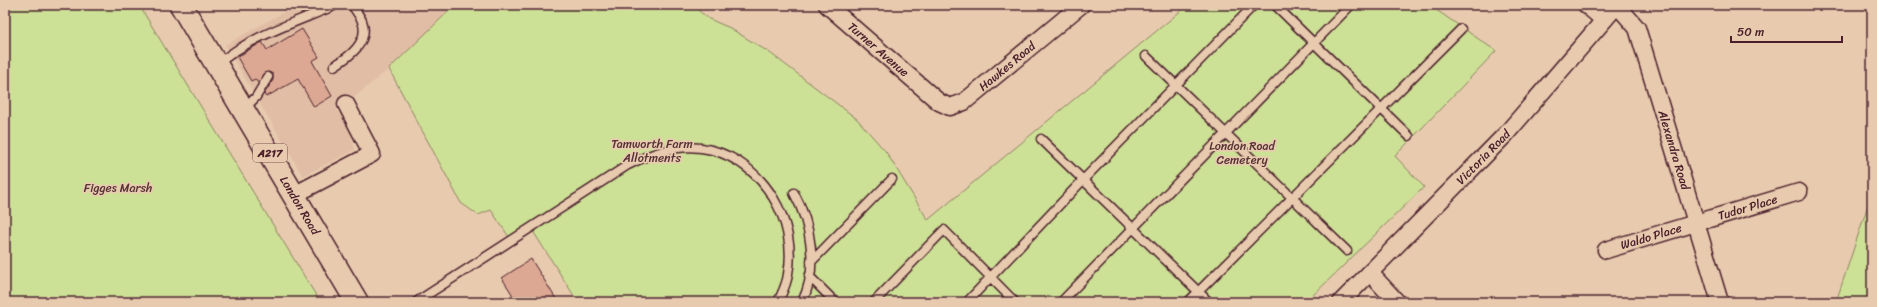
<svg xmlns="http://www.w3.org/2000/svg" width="1877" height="307" font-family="Sriracha,sans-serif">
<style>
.built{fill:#e1bda5}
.green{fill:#cde196;stroke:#8c8060}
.building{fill:#dca893;stroke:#4a1f2b}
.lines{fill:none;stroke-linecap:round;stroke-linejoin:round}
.lane-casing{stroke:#4a1f2b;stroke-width:11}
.street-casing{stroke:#4a1f2b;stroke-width:19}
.primary-casing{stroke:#4a1f2b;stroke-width:25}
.lane{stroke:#e8cbaf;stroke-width:8}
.street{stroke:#e8cbaf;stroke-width:16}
.primary{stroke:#e8cbaf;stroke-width:22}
.labels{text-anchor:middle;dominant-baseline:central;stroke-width:3.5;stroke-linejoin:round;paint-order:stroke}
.shield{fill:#e8cbaf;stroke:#795353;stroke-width:1}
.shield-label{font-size:11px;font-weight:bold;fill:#4a1f2b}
.street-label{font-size:12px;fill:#4a1f2b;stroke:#e8cbaf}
.park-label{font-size:12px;fill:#573236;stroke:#e8cbaf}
</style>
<rect width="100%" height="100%" fill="#e8cbaf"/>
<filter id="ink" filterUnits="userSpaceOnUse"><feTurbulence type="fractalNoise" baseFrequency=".025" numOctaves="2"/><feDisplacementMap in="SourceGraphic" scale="8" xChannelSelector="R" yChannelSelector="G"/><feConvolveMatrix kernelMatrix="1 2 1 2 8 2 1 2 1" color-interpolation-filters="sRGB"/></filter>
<g filter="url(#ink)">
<path class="built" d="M296,5h159l-66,64 -38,31 -12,2 -2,7 1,4 3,-1 10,22 4,16 -52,26 -78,-131z"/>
<path class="green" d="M5,5h134l181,297h-315z
M455,5h237l17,14 21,9 40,25 87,66 29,33 42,68 260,-215h241l67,46 -101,105 29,31 -118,115h-728l-49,-77 -20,12 -18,-27 -13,5 -17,-12 -72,-134z
M1872,193v109h-36z"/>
<path class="building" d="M302,29l17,28 -7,4 20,35 -18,11 -16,-28 -32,18 -2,-3 9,-14v-6l-7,-2 -8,11 -3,-4 -4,2 -14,-24 25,-15 5,8z
M531,259l27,43h-41l-15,-24z"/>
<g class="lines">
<g class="lane-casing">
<path id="lane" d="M1275,5l134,131
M1146,56l201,195
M218,64c32,-28 79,-42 118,-59
M334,66c15,-9 36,-24 28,-45 -2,-5 -7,-11 -10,-16
M245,108l11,-11 12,-20
M1041,139l168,163
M794,193c17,31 25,75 8,109
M811,262l81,-83
M809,276l26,26
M416,302l212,-137c25,-13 55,-23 84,-15 52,14 86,72 76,124 -1,10 -6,19 -10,28
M874,302l70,-72 71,72
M967,302l116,-122 171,-175
M1061,302l290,-297
M1188,302l273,-273"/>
</g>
<g class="street-casing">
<g id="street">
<path id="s1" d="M827,5l112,97 11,5 14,-5 117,-97"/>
<path d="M1586,5l18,15"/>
<path id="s2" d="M1617,5l20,23 83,274"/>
<path d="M294,195l78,-41 -26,-50"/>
<path id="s3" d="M1606,250l193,-58"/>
<path d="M1370,273l27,29"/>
<path id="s4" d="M1341,302l165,-168 111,-129"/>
</g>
</g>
<g class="primary-casing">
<g id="primary">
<path id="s5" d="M181,5l176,297"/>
</g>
</g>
<use href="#lane" class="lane"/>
<use href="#street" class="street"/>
<use href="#primary" class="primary"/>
</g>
</g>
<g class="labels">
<rect class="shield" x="253" y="144" width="34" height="18" rx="3"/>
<g class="shield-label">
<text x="270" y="153">A217</text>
</g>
<g class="street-label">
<text stroke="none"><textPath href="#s1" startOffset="68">Turner Avenue</textPath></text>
<text stroke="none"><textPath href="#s1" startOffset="231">Hawkes Road</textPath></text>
<text stroke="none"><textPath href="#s2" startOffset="158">Alexandra Road</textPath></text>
<text stroke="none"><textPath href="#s4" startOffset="203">Victoria Road</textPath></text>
<text stroke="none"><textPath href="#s5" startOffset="233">London Road</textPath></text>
<text stroke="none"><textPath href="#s3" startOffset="148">Tudor Place</textPath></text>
<text stroke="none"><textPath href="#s3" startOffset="47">Waldo Place</textPath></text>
</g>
<g class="park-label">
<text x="652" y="144">Tamworth Farm<tspan x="652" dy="14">Allotments</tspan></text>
<text x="1242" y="146">London Road<tspan x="1242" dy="14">Cemetery</tspan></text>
<text x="118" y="188">Figges Marsh</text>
</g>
</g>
<rect width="1877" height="307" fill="none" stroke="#e8cbaf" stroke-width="20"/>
<rect x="10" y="10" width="1857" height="287" fill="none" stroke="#4a1f2b" stroke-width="1.5" filter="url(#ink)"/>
<path d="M1731 36v6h111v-6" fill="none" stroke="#4a1f2b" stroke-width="2"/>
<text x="1737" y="36" font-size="12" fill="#4a1f2b" stroke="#e8cbaf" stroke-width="3" paint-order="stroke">50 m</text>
</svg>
